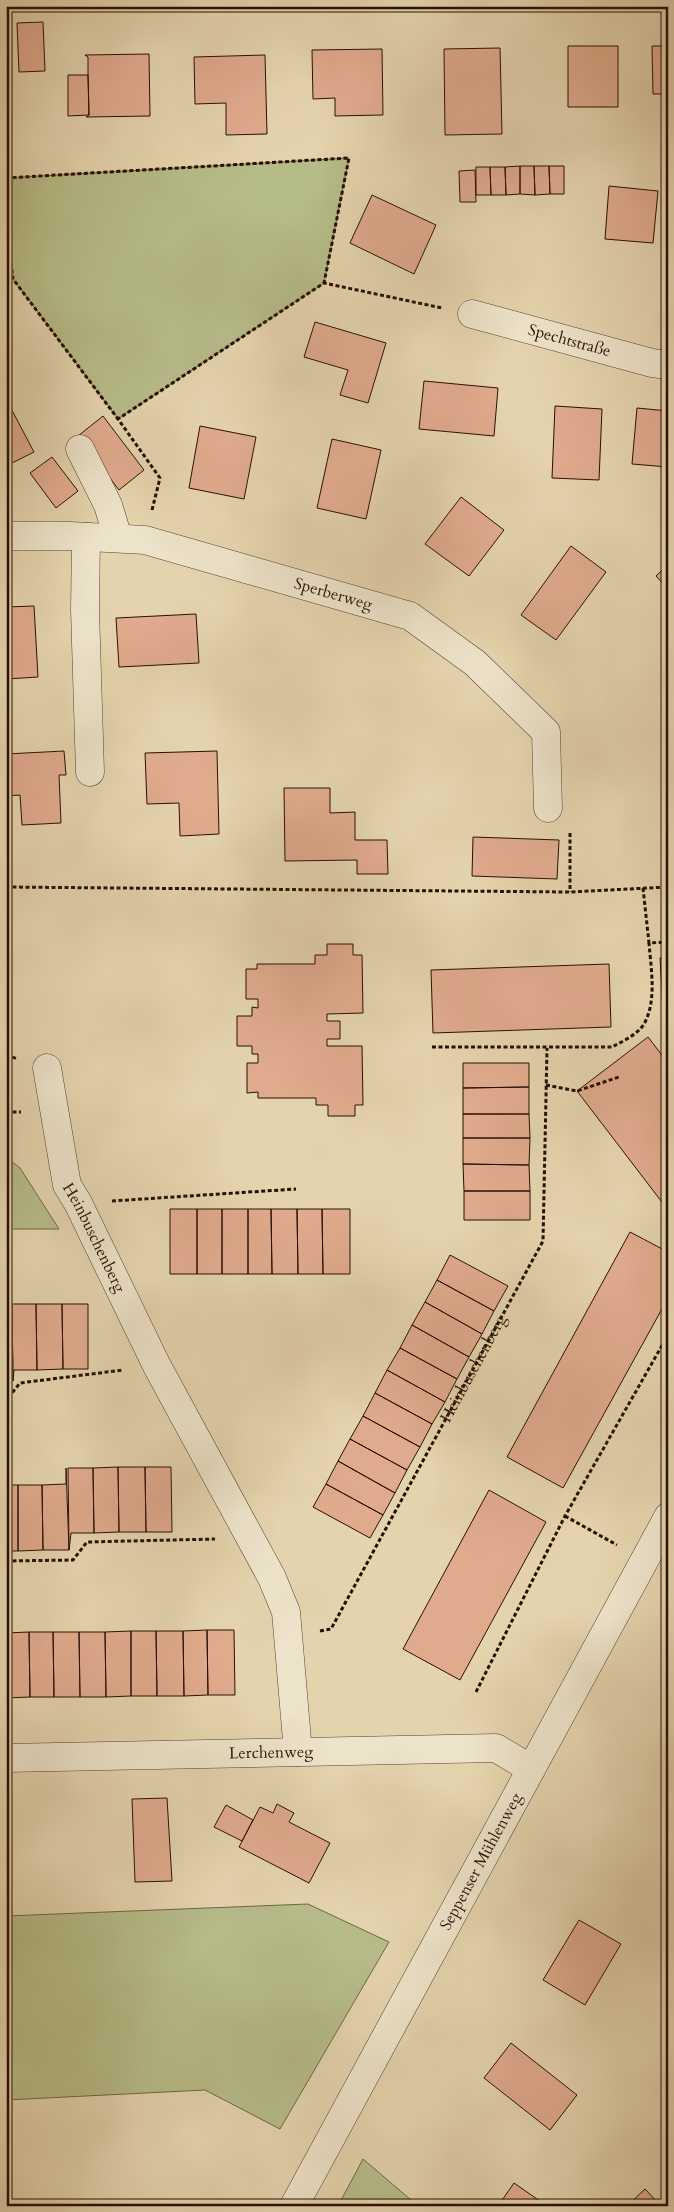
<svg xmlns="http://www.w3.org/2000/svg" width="674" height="2212" font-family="Cardo,serif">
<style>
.green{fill:#b6bc88;stroke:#706646}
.building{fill:#e0ab8d;stroke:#290f04}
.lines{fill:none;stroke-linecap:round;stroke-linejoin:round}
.minor-casing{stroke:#58402e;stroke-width:29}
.path{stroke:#290f04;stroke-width:3;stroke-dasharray:4 2.5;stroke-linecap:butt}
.minor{stroke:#ede3ca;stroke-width:28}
.labels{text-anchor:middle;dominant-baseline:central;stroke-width:4;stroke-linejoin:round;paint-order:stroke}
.street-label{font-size:16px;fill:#290f04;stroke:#ede3ca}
</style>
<rect width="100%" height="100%" fill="#e4d4ad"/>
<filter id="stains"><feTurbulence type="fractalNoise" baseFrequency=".004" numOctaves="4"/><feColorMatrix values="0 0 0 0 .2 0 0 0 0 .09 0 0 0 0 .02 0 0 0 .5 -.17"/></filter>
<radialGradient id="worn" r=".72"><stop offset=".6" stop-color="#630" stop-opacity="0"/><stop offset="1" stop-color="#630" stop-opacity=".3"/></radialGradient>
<path class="green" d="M349,158l-25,125 -206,136 -105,-140 -7,-55v-46z
M6,1157l14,11 39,61h-53z
M308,1904l81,38 -109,187 -75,-39 -199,10v-184z
M363,2159l55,47h-80z"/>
<path class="building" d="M43,22l2,49 -26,1 -2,-49z
M568,46h50v61h-50z
M652,46h16v48h-15z
M500,48l2,86 -57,1 -1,-86z
M382,49l1,66 -48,1v-18l-22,1 -1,-49z
M149,54l1,62 -64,1 3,-2 -1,-40v-18l-3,-2z
M265,55l2,79 -41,1v-32l-31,1 -1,-47z
M68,75h20l1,40 -21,1z
M520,166v28l-14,1 -1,-28z
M520,166h14l1,29 -15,-1z
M534,166h15l1,28 -15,1z
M549,166h15v28h-14z
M476,167h14l1,28h-15z
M490,167h15l1,28h-15z
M475,170l1,32h-16l-1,-31z
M609,186l49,5 -5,52 -48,-4z
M372,195l64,30 -22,49 -64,-31z
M315,322l71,21 -18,60 -28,-8 8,-25 -44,-13z
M424,381l74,7 -4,48 -75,-7z
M6,399l28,53 -28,14z
M555,406l47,3 -3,71 -47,-2z
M637,408l31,3v56l-36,-3z
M103,416l41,54 -25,20 -41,-54z
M200,426l56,11 -12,62 -55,-11z
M332,439l49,11 -15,69 -49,-11z
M52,457l26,34 -22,17 -26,-35z
M461,497l43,33 -35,46 -44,-32z
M571,546l35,26 -50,68 -35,-25z
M668,565v24l-12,-13z
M34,606l4,71 -32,2v-72z
M196,614l3,49 -80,4 -3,-49z
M664,671h4v51h-2z
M64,751l2,24h-7l2,48 -39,2 -2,-30 -14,1v-42z
M217,751l2,83 -39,2 -1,-33 -32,1 -2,-51z
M284,788h46v25l25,-1v28h32l1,34h-31v-14l-72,1z
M473,837l86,3 -2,39 -85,-3z
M327,944h26v11h9l1,58 -36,1v7h13v18h-13v7h35l1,59h-8v11h-27v-11h-12v-7h-58v-6l-11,1v-30h11v-9h-6v-8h-15v-30h15v-9l6,1v-9h-12v-30h11v-5h58v-9h12z
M660,958h8v69h-4z
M609,964l2,63 -178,6 -2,-63z
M648,1037l20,26v147l-91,-119z
M463,1063h66v24l-66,1z
M529,1087v27h-66v-26z
M463,1114h66l1,24h-67z
M463,1138h67l-1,27 -66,-1z
M463,1164l66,1 1,26h-66z
M464,1191h66v29h-66z
M170,1209h27v65h-27z
M197,1209h25v65h-25z
M222,1209h26v65h-26z
M248,1209h23l1,65h-24z
M271,1209h26l1,65h-26z
M297,1209h25l1,65h-25z
M322,1209h28v65h-27z
M630,1232l38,20v46l-105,190 -56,-31z
M450,1255l58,31 -14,25 -57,-31z
M437,1280l57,31 -12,23 -57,-32z
M425,1302l57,32 -13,23 -57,-32z
M12,1304l1,77h-7v-65h4v-11z
M12,1304h24l1,66h-23l-1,11z
M36,1304h26l1,65 -26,1z
M62,1304h26v65h-25z
M412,1325l57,32 -12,22 -57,-31z
M400,1348l57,31 -12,23 -58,-32z
M387,1370l58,32 -13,22 -57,-31z
M375,1393l57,31 -12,23 -57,-31z
M363,1416l57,31 -13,23 -57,-31z
M350,1439l57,31 -12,23 -57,-32z
M338,1461l57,32 -12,22 -57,-31z
M118,1467h27l1,65h-27z
M118,1467l1,65 -25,1 -1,-65z
M145,1467h26l1,65h-26z
M66,1468l3,82h-26l-1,-65 24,-1z
M68,1468h25l1,65h-23l-2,17z
M326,1484l57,31 -13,23 -57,-31z
M6,1485h12v66h-12z
M18,1485h24l1,65 -25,1z
M489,1490l57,32 -86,158 -57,-31z
M207,1630h27l1,65h-27z
M207,1630l1,65 -24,1 -1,-65z
M131,1631h25l1,65h-26z
M131,1631v65l-25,1 -1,-65z
M156,1631h27l1,65h-27z
M29,1632h24l1,65h-24z
M29,1632l1,65 -24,1v-65z
M53,1632h26l1,65h-26z
M79,1632h26l1,65h-26z
M167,1798l5,83 -37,1 -3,-83z
M277,1804l17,9 -5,9 41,21 -21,40 -70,-36 21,-40 13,6z
M226,1805l27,15 -11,21 -28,-14z
M579,1920l42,24 -36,61 -42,-25z
M511,2043l66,52 -27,35 -66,-52z
M514,2183l33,23h-49z
M645,2189l16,17h-34z"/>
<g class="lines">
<g class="minor-casing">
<g id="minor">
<path id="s2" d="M472,314l180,49 16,2"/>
<path d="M80,449l28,56 10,33"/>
<path id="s3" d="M6,536h64l75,4 265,76 65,47 71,69 2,76"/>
<path d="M86,537l-1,73 5,162"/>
<path id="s4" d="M47,1068l20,117 11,18 79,163 115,212 14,34 12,140"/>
<path id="s5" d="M6,1758l490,-10 35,21"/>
<path id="s6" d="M294,2206l374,-689"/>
</g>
</g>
<g class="path">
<path d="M6,75l3,72h-3"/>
<path d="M6,178l343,-20 -25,125"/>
<path d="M6,224l7,55 105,140"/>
<path d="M152,510l8,-32 -42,-59 206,-136 118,25"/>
<path d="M570,833v59"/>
<path d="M6,887l564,5 98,-5"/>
<path d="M643,888l6,55 19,-1"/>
<path d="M432,1047h180c11,-6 25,-12 32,-23 13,-23 7,-55 5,-81"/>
<path d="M6,1055l12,4"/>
<path d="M546,1085l31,6 42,-14"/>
<path d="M6,1112h15"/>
<path d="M112,1201l184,-12"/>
<path d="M6,1393h6l8,-10 103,-13"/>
<path d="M565,1516l52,29"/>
<path d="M6,1561l67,-1 14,-18 128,-3"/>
<path id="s1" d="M320,1631l11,-2 212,-388 4,-193"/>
<path d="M476,1692l89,-176 103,-181"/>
</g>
<use href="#minor" class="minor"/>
</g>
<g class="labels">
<g class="street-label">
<text stroke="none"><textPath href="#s2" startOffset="101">Spechtstraße</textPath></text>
<text stroke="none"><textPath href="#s3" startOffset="335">Sperberweg</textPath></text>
<text stroke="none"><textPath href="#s4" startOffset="178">Heinbuschenberg</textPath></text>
<text stroke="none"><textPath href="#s1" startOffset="308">Heinbuschenberg</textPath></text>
<text stroke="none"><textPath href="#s5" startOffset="265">Lerchenweg</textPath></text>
<text stroke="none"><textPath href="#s6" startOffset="392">Seppenser Mühlenweg</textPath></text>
</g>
</g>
<rect width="674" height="2212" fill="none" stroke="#e4d4ad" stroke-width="25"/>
<rect x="8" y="8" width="659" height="2197" fill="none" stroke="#290f04" stroke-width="2.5"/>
<rect x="12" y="12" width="649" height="2187" fill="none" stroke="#290f04"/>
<rect width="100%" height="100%" filter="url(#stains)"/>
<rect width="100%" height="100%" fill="url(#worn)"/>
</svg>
